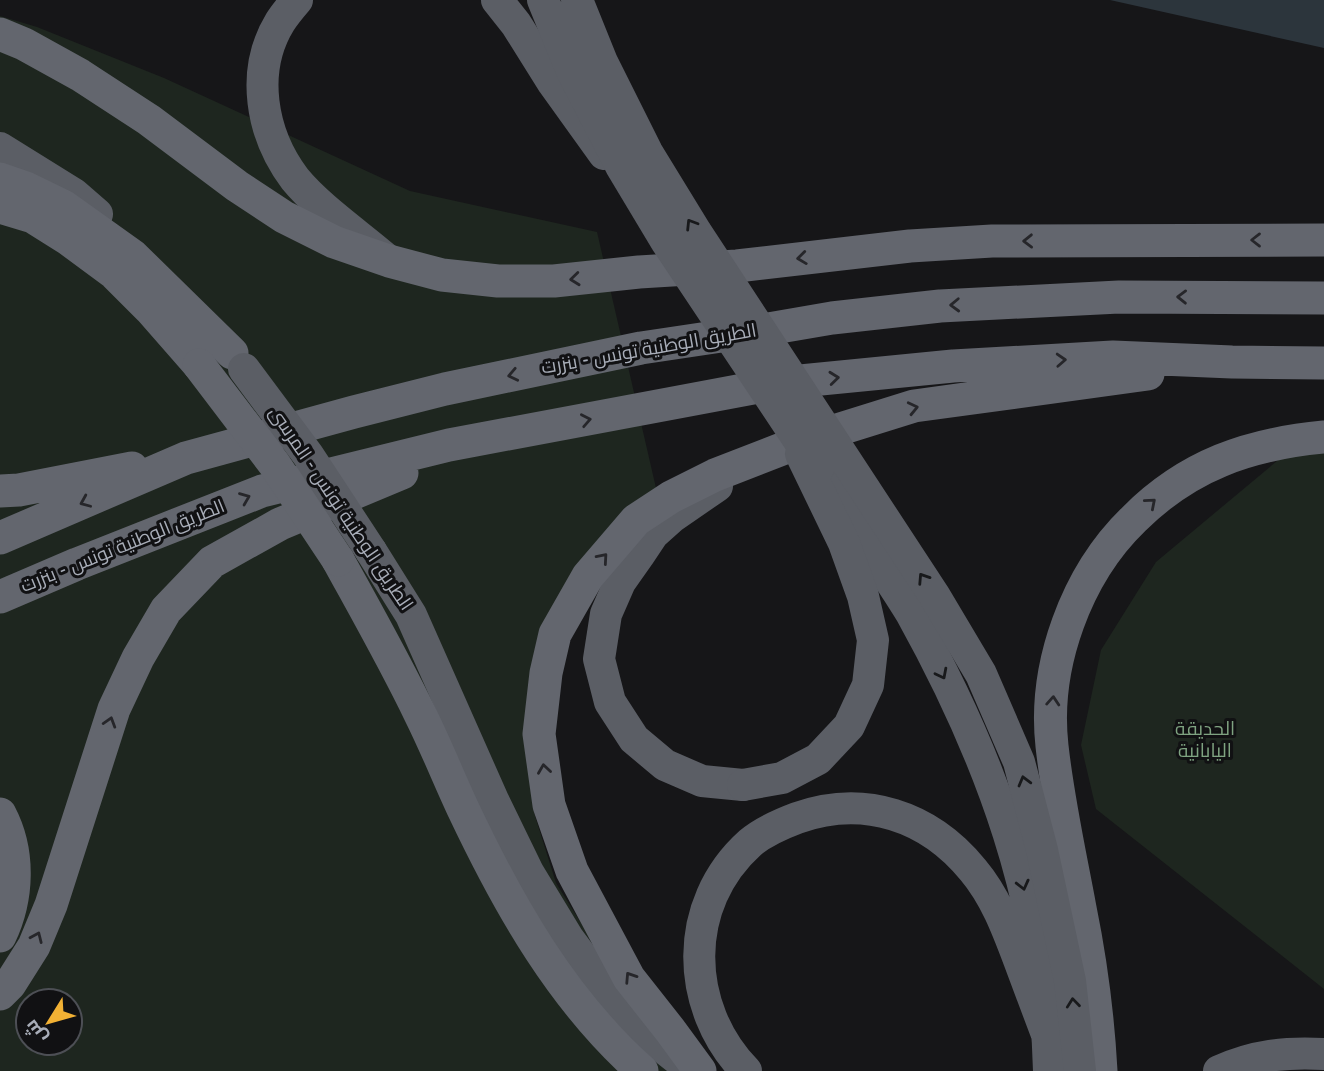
<svg xmlns="http://www.w3.org/2000/svg" width="1324" height="1071" font-family="Overpass,Cairo,sans-serif">
<style>
.green{fill:#1e261f;fill-rule:evenodd}
.water{fill:#2c353c}
.lines{fill:none;stroke-linecap:round;stroke-linejoin:round}
.trunk{stroke:#5b5e65;stroke-width:32}
.motorway{stroke:#63666e;stroke-width:33}
.trunk-bridge{stroke:#5b5e65;stroke-width:32}
.motorway-bridge{stroke:#63666e;stroke-width:33}
.oneway{stroke:#18191b}
.oneway2{stroke:#26262a}
.labels{text-anchor:middle;dominant-baseline:central;stroke-width:6;stroke-linejoin:round;paint-order:stroke}
.street-label{font-size:19px;fill:#a8adb8;stroke:#111113}
.park-label{font-size:19px;fill:#7fa381;stroke:#111113}
</style>
<rect width="100%" height="100%" fill="#161618"/>
<path class="green" d="M0,16l37,11 127,51 246,113 187,41 59,256 -76,81 -54,174 9,73 21,67 118,188h-674zM28,1001h42v42h-42z
M1295,446h29v543l-228,-180 -15,-64 20,-95 55,-88z"/>
<path class="water" d="M1110,0h214v48z"/>
<g class="lines">
<path class="trunk" d="M297,0c-6,7 -12,14 -17,22 -30,49 -19,112 15,157 23,28 62,55 90,79
M497,0l19,24 37,59 51,71
M0,148l74,46 23,20
M824,479c20,30 39,59 58,89 10,15 20,30 29,45 80,144 134,291 138,458
M717,486l-45,31 -19,17 -14,21 -19,27 -14,32 -7,45 11,43 24,37 31,26 37,16 41,4
M371,551l40,64 82,185 35,72 40,66 44,59 49,49 32,25
M746,1071c-62,-64 -64,-167 4,-228 14,-12 31,-19 47,-25 67,-24 132,-2 176,52 22,26 34,58 46,90 10,26 20,53 30,80
M1219,1071c36,-16 66,-19 105,-17"/>
<path class="motorway" d="M0,34l24,10 56,31 69,45 88,66 47,31 50,25 55,19 53,14 56,6h56l85,-9 98,-6 173,-20 82,-5 332,-1
M0,179l26,9 37,18 70,50 99,97
M0,207l33,10 35,22 46,34 36,36 49,56
M0,491l19,-1 113,-22
M0,538l186,-80 168,-46 91,-23 196,-41 127,-19 64,-11 108,-12 179,-9 205,1
M338,560c28,51 57,102 82,154 16,32 29,65 44,97 45,95 98,189 178,260
M0,597l77,-33 185,-73 187,-46 331,-62 173,-17 160,-9 119,5 92,1
M0,814c20,38 18,84 0,122
M0,994l10,-10 24,-38 17,-41 63,-196 24,-51 28,-48 46,-48 68,-38 122,-51
M700,1071l-30,-41 -41,-52 -57,-107 -23,-66 -10,-71 7,-61 9,-39 33,-58 48,-56 35,-23 44,-22 90,-35 109,-34 234,-32
M1101,1071c-3,-55 -10,-109 -21,-163 -10,-54 -22,-107 -28,-162 -9,-80 24,-171 82,-227 54,-54 115,-75 190,-82"/>
<path class="trunk-bridge" d="M543,0l29,71 49,95 45,75 152,228
M577,0l25,62 45,90 49,80 238,363 47,79 38,88 23,88 28,131 10,90
M244,369l64,86 63,96
M743,785l39,-7 36,-19 31,-33 19,-41 5,-45 -10,-44 -19,-53 -43,-89"/>
<path class="motorway-bridge" d="M199,365l76,100 63,95"/>
</g>
<defs><path id="oneway-chevron" d="M-2-3.5L2.5 0L-2 3.5" fill="none" stroke-width="1.6" stroke-linecap="round" stroke-linejoin="round" transform="scale(1.75)"/></defs>
<g class="oneway">
<use href="#oneway-chevron" transform="translate(691 224) rotate(-122)"/>
<use href="#oneway-chevron" transform="translate(923 578) rotate(-123)"/>
<use href="#oneway-chevron" transform="translate(942 674) rotate(63)"/>
<use href="#oneway-chevron" transform="translate(1024 781) rotate(-105)"/>
<use href="#oneway-chevron" transform="translate(1023 885) rotate(76)"/>
<use href="#oneway-chevron" transform="translate(1073 1003) rotate(-96)"/>
</g>
<g class="oneway2">
<use href="#oneway-chevron" transform="translate(1256 240) rotate(180)"/>
<use href="#oneway-chevron" transform="translate(1028 241) rotate(179)"/>
<use href="#oneway-chevron" transform="translate(802 258) rotate(173)"/>
<use href="#oneway-chevron" transform="translate(575 279) rotate(174)"/>
<use href="#oneway-chevron" transform="translate(1182 297) rotate(-179)"/>
<use href="#oneway-chevron" transform="translate(955 305) rotate(178)"/>
<use href="#oneway-chevron" transform="translate(1061 360) rotate(-3)"/>
<use href="#oneway-chevron" transform="translate(513 375) rotate(168)"/>
<use href="#oneway-chevron" transform="translate(834 378) rotate(-6)"/>
<use href="#oneway-chevron" transform="translate(913 408) rotate(-13)"/>
<use href="#oneway-chevron" transform="translate(586 420) rotate(-11)"/>
<use href="#oneway-chevron" transform="translate(245 498) rotate(-22)"/>
<use href="#oneway-chevron" transform="translate(85 502) rotate(157)"/>
<use href="#oneway-chevron" transform="translate(1151 503) rotate(-41)"/>
<use href="#oneway-chevron" transform="translate(603 558) rotate(-49)"/>
<use href="#oneway-chevron" transform="translate(1053 701) rotate(-86)"/>
<use href="#oneway-chevron" transform="translate(110 722) rotate(-73)"/>
<use href="#oneway-chevron" transform="translate(544 769) rotate(-98)"/>
<use href="#oneway-chevron" transform="translate(37 937) rotate(-66)"/>
<use href="#oneway-chevron" transform="translate(630 977) rotate(-123)"/>
</g>
<g class="labels">
<g class="street-label">
<text transform="translate(649 350) rotate(-10)">الطريق الوطنية تونس - بنزرت</text>
<text transform="translate(340 509) rotate(56)">الطريق الوطنية تونس - المرسى</text>
<text transform="translate(123 547) rotate(-22)">الطريق الوطنية تونس - بنزرت</text>
</g>
<g class="park-label">
<text x="1205" y="730">الحديقة<tspan x="1205" dy="22">اليابانية</tspan></text>
</g>
</g>
<g transform="translate(49 1022) rotate(233)"><circle r="33" fill="#111113" stroke="#4d4f55" stroke-width="2"/>
<path d="M0-5L12 26L0 18L-12 26Z" fill="#f2b134"/>
<text y="-10" font-size="19" font-weight="bold" text-anchor="middle" fill="#a8adb8">ش</text>
</g>
</svg>
